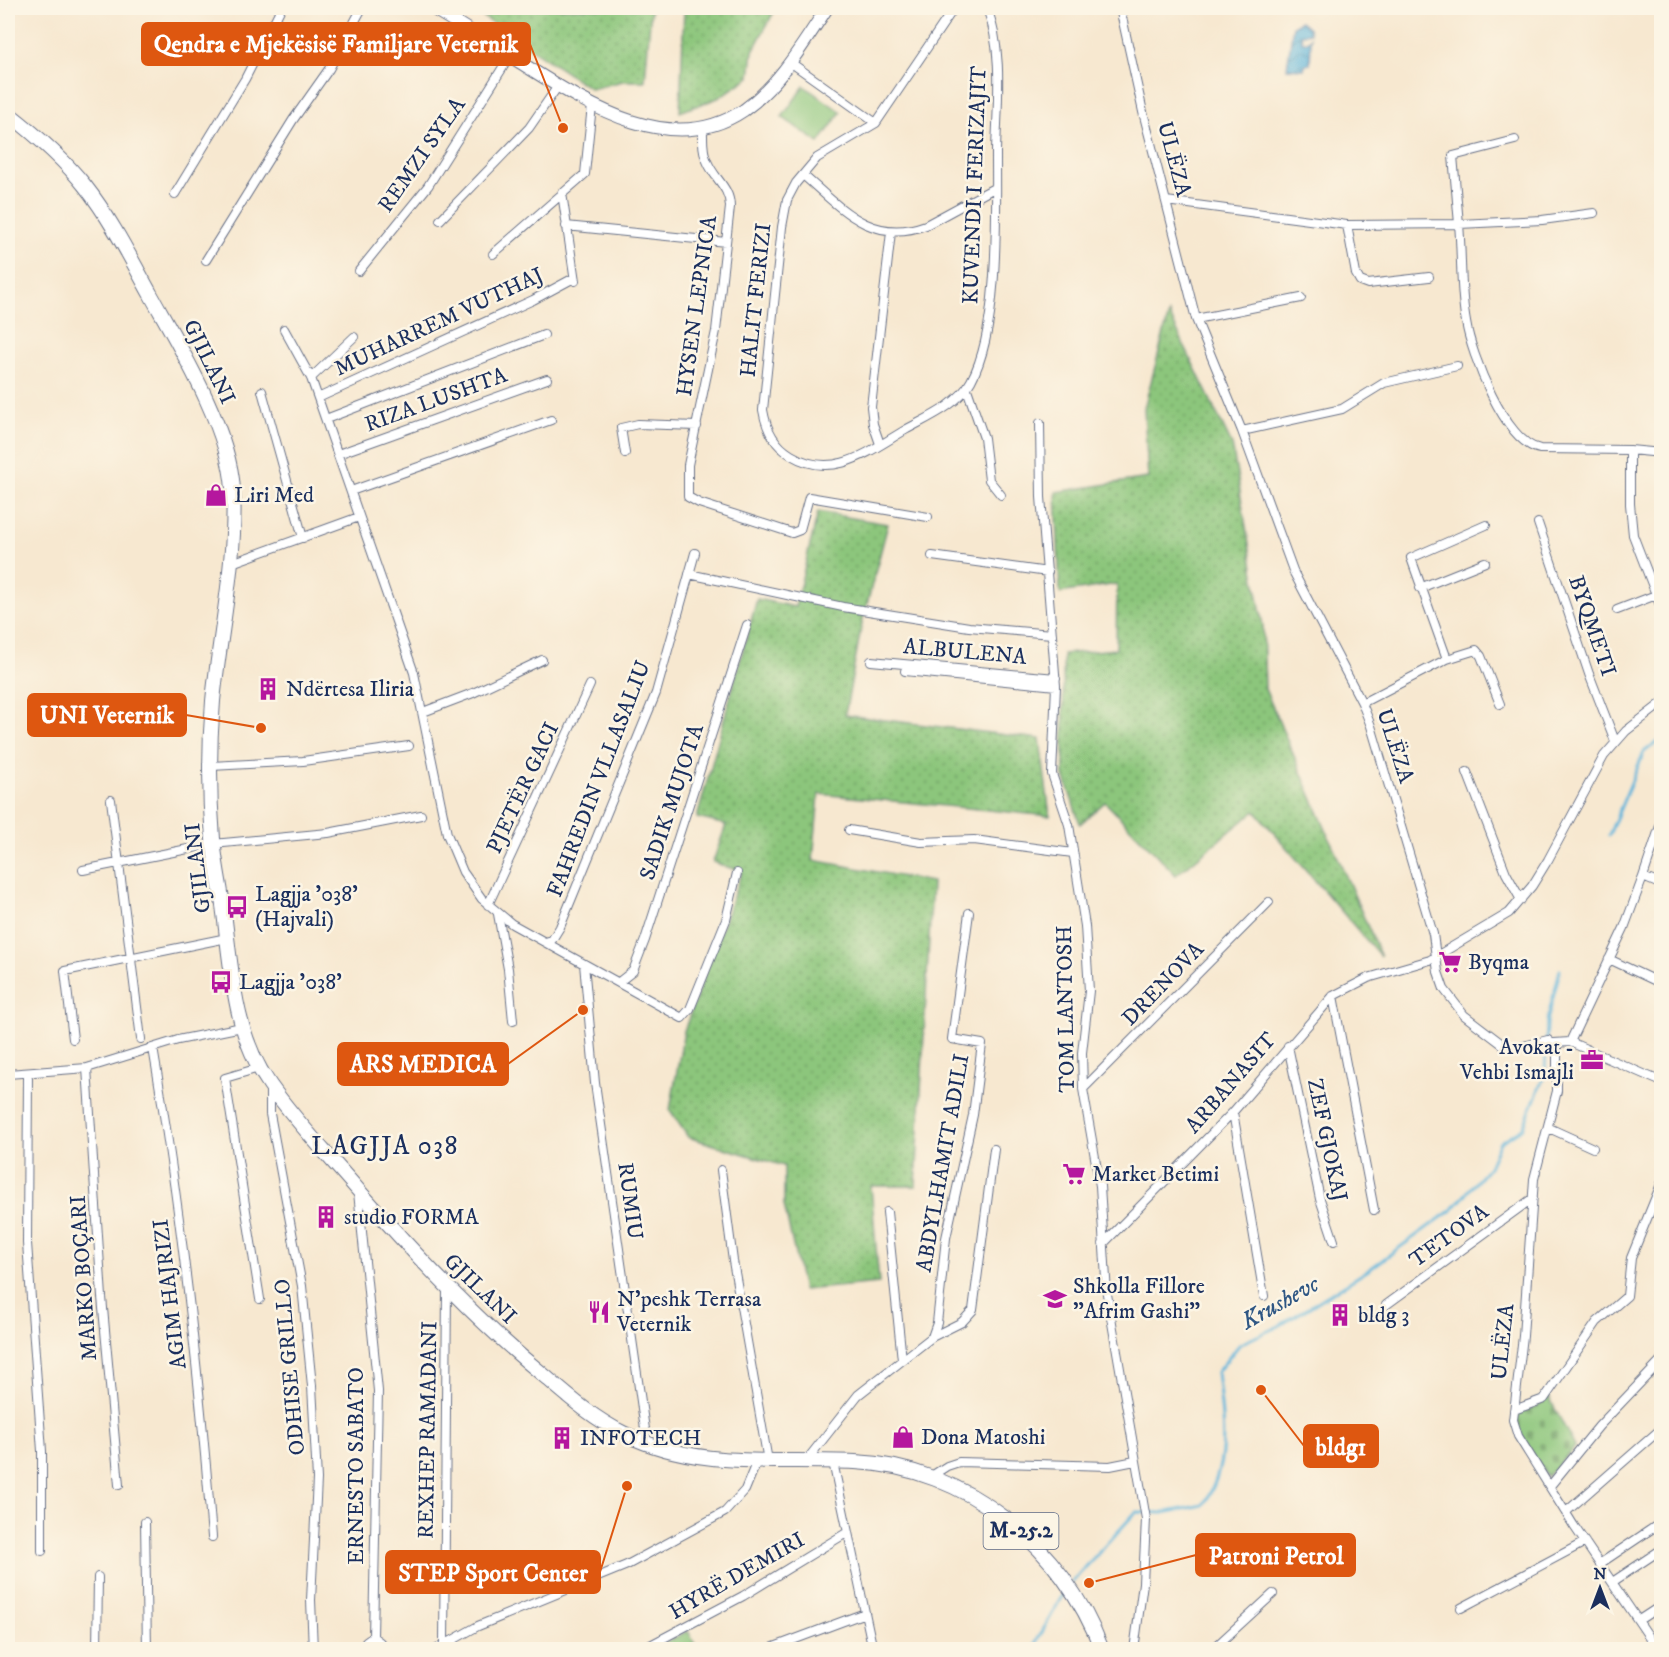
<svg xmlns="http://www.w3.org/2000/svg" width="1669" height="1657" font-family="'IM FELL DW Pica',serif">
<style>
.grass{fill:url(#grass-dots);stroke:#547a6c;stroke-width:1.5}
.cemetery{fill:url(#cemetery-stones);stroke:#547a6c;stroke-width:1.5}
.green{fill:#8cc67b;stroke:#547a6c;stroke-width:1.5}
.water{fill:url(#water-waves);stroke:#3d729c;stroke-width:1.5}
.lines{fill:none;stroke-linecap:round;stroke-linejoin:round}
.stream{stroke:#5fb5db;stroke-width:3}
.street-casing{stroke:#687086;stroke-width:10}
.secondary-casing{stroke:#687086;stroke-width:14}
.primary-casing{stroke:#687086;stroke-width:16}
.street{stroke:#fff;stroke-width:8}
.secondary{stroke:#fff;stroke-width:12}
.primary{stroke:#fff;stroke-width:14}
.labels{text-anchor:middle;dominant-baseline:central;stroke-width:5;stroke-linejoin:round;paint-order:stroke}
.shield{fill:#fcf5e5;stroke:#5e6a86;stroke-width:1.5}
.shield-label{font-size:21px;font-weight:bold;fill:#1b2f5e}
.street-label{font-size:22px;fill:#1b2f5e;stroke:#fcf5e5}
.poi-label{font-size:22px;fill:#1b2f5e;stroke:#fcf5e5;text-anchor:start}
.water-label{font-size:24px;font-style:italic;fill:#2f5784;stroke:#fcf5e5}
.quarter-label{font-size:26px;letter-spacing:1.5px;fill:#1b2f5e;stroke:#fcf5e5}
.leader{fill:none;stroke:#de5710;stroke-width:2}
.callout-dot{fill:#de5710;stroke:#fcf5e5;stroke-width:2}
.callout{fill:#de5710;stroke:#de5710;stroke-width:2}
.callout-label{font-size:24px;text-anchor:middle;font-weight:bold;fill:#fff}
</style>
<defs>
<pattern id="grass-dots" width="8" height="8" patternUnits="userSpaceOnUse" patternTransform="scale(1.5)"><rect width="8" height="8" fill="#8cc67b"/><path d="M2 2h.1M6 6h.1" fill="none" stroke="#72a168" stroke-width="1.8" stroke-linecap="round"/></pattern>
<pattern id="cemetery-stones" width="16" height="16" patternUnits="userSpaceOnUse" patternTransform="scale(1.5)"><rect width="16" height="16" fill="#8cc67b"/><path d="M2 7V4a2 2 0 0 1 4 0v3zM10 15v-3a2 2 0 0 1 4 0v3z" fill="#72a168"/></pattern>
<pattern id="water-waves" width="16" height="10" patternUnits="userSpaceOnUse" patternTransform="scale(1.5)"><rect width="16" height="10" fill="#5fb5db"/><path d="M0 5q4-4 8 0t8 0" fill="none" stroke="#4e94b5"/></pattern>
</defs>
<rect width="100%" height="100%" fill="#fcf5e5"/>
<filter id="ink" filterUnits="userSpaceOnUse"><feTurbulence type="fractalNoise" baseFrequency=".0167" numOctaves="2"/><feDisplacementMap in="SourceGraphic" scale="12" xChannelSelector="R" yChannelSelector="G"/><feConvolveMatrix kernelMatrix="1 2 1 2 8 2 1 2 1" color-interpolation-filters="sRGB"/></filter>
<filter id="wash" filterUnits="userSpaceOnUse"><feTurbulence type="fractalNoise" baseFrequency=".008" numOctaves="4" result="noise"/><feDisplacementMap in="SourceGraphic" scale="24" xChannelSelector="R" yChannelSelector="G"/><feGaussianBlur stdDeviation="1.35" result="paint"/><feColorMatrix in="noise" values="0 0 0 0 0 0 0 0 0 0 0 0 0 0 0 0 0 1.4 0 .05"/><feComposite in="paint" operator="in"/></filter>
<g filter="url(#wash)">
<rect width="100%" height="100%" fill="#f7e8d0"/>
<path class="grass" d="M470,8h181l-6,73h-22l-32,8z
M684,8h92l-23,43 -3,26 -32,21 -38,14z
M1169,314l63,131 31,181 2,63 116,268 -126,-146 -79,64 -71,-73 -25,22 -16,-48 -1,-122 53,-5 1,-65 -57,9 -4,-101 92,-14 -4,-70z
M818,512l70,12 -26,99 -17,92 195,24 10,77 -231,-22 -6,66 119,22 -16,304h-45l8,97 -76,7 -19,-85v-39l-96,-29 -18,-27 14,-79 58,-159 -29,-10 13,-37 -29,-7 60,-219 38,8z"/>
<path class="cemetery" d="M1549,1397l26,50 -28,30 -23,-34 -8,-22 6,-10 15,-4z"/>
<path class="green" d="M804,86l37,26 -22,31 -37,-26z
M688,1631l10,18h-45z"/>
<path class="water" d="M1301,21l8,7 1,5 -9,1 1,8h5l4,-4 -1,26 -5,1 -1,4 -17,-1 6,-42z"/>
<g class="lines">
<path class="stream" d="M1609,835l35,-83 18,-14
M1072,1582l64,-70 27,1 40,-8c28,-40 20,-87 14,-133l23,-28 39,-18 88,-55 86,-62 36,-42 11,-25 23,-14 22,-54 2,-53 13,-51
M1032,1650l34,-61"/>
</g>
</g>
<g filter="url(#ink)">
<g class="lines">
<g class="street-casing">
<path id="street" d="M954,8l-78,115 -59,35 -21,25 -9,17 -5,27 -19,183c3,18 11,35 28,45 43,26 78,-4 116,-26 22,-12 51,-24 64,-48 29,-52 25,-169 25,-229 1,-47 8,-99 -9,-144
M1120,8l23,104 53,207 46,112 52,142 68,130 9,23 62,208 5,38 6,17 20,26 42,32h13l29,-7 9,8v43l-23,88 -11,157 -10,84 5,16 56,90 84,124
M790,62l86,61
M703,128c0,11 -1,23 4,33 7,18 23,26 23,46l-14,124 -28,134v32l11,6 93,30 8,-3 9,-33 119,20
M1515,140l-62,16 6,68 83,-4 52,-7
M803,175c38,33 68,70 123,50l70,-38
M562,193l13,88
M175,194l70,-115 36,-71
M1166,201l181,24 112,-1c3,33 1,66 7,98 5,32 39,121 74,127l90,1 32,3
M440,220l89,-92 29,-42
M1347,225l9,49 4,7 8,3 61,-7
M566,226l160,16
M493,254l92,-80 7,-69
M206,260l87,-140 36,-51 33,-61
M8,270v2
M359,271l69,-85 82,-130
M1196,319l105,-21
M284,329l27,49 103,295 33,161 16,38 19,27 30,25 170,94 8,-9 36,-89 11,-47
M311,378l43,-41
M967,389l17,49 5,42 12,15
M262,391l41,147
M318,398l215,-98 41,-22
M326,419l218,-84
M1040,423l1,74 15,189 -4,88 17,51 16,101 4,65 -7,62 1,36 17,97 7,108 39,225 -3,64 -9,67
M1242,431l100,-22 42,-26 73,-17
M880,444l-7,-20 -2,-17 20,-175
M1630,450v54l3,31 29,75
M625,453l-4,-25 17,-4 59,2
M338,454l209,-75
M351,491l200,-71
M1538,523l51,151 26,67
M932,556l116,16
M229,564l130,-47
M689,574l154,33 126,20 83,7
M1420,588l65,-26
M8,610v2
M1617,610l39,-15
M1447,659l29,-9 5,6 19,48
M871,661l185,17
M905,671l151,15
M1362,703l85,-44 -36,-101 75,-33
M423,712l50,-19 69,-33
M211,766l92,-5 106,-15
M1467,772l39,101 15,27
M111,800l30,239
M849,830l72,12 53,-2 99,13
M83,870l130,-26 115,-11 93,-18
M1643,877l19,-57
M488,905l102,-220
M498,914l10,55 5,52
M545,942l7,-2 8,-13 96,-234 39,-140
M1609,959l53,25
M584,964l11,119 52,360
M619,982l14,-11 12,-31 102,-315
M1333,996l41,214
M73,1039l-8,-68 162,-33
M1570,1042l54,-114 19,-51 19,8
M1554,1043l16,-1 92,40
M1288,1046l32,153 14,42
M153,1048c28,162 46,325 59,489
M87,1068l15,229 17,188
M259,1068l-34,10 35,221
M28,1073l-1,170 15,208v100
M8,1074l79,-6 91,-28 64,-13
M270,1085v29l32,172 10,100 5,93 -6,121 2,50
M1083,1089l186,-187
M1233,1112l31,184
M1549,1128l44,20
M721,1170l12,91 35,200
M358,1192l20,199 -5,246
M887,1212l15,148
M1103,1244l130,-132 100,-116 35,-18 62,-18 79,-47 23,-27 16,-26 56,-104 22,-25 36,-28
M1386,1305l147,-107
M932,1337l5,-14 9,-85 27,-123 9,-71 -30,-5 17,-126
M1514,1410l30,-11 53,-77 30,-26 4,-38 31,-76
M806,1461l52,-66 74,-58 30,-15 11,-12 21,-161
M833,1462l40,188
M933,1475l14,-9 12,-4 151,4 25,-5
M1550,1486l49,-60 63,-66
M1566,1512l96,-84
M145,1522l2,128
M1601,1563l61,-41
M1614,1581l48,-32
M1461,1608l124,-66
M1639,1620l23,-15
M444,1644l3,-356
M97,1650l1,-73
M369,1650l-3,-8 7,-5 7,5 -3,8
M435,1650l43,-24 149,-61 98,-53 20,-22 12,-29
M641,1650l102,-54 105,-64
M766,1650l99,-37
M1212,1650l61,-56"/>
</g>
<g class="secondary-casing">
<path id="secondary" d="M432,8c29,17 57,35 86,53 64,40 151,100 226,49 36,-26 59,-66 83,-102"/>
</g>
<g class="primary-casing">
<path id="primary" d="M8,113c28,22 55,45 77,73 26,33 45,71 66,109 30,54 78,133 82,194 4,70 -13,142 -20,212 -4,46 -4,92 0,138 2,24 8,49 11,74 8,60 10,121 46,172 27,38 59,71 89,106 59,67 119,131 188,187 24,21 49,42 78,56 73,36 151,24 230,28 112,5 208,84 247,188"/>
</g>
<use href="#street" class="street"/>
<use href="#secondary" class="secondary"/>
<use href="#primary" class="primary"/>
</g>
</g>
<defs>
<g id="shop-bare" transform="scale(1.8)"><path d="M-5-2.5h2.3a2.7 3.5 0 0 1 5.4 0H5L5.5 6h-11ZM-1.5-2.5h3a1.5 2.3 0 0 0-3 0Z" fill="#b5179e" stroke="#fcf5e5" stroke-width="2.5" paint-order="stroke"/></g>
<g id="building-bare" transform="scale(1.8)"><path d="M-4-6H4V6H1V3H-1V6H-4ZM-2.5-4.3h1.7v1.8h-1.7ZM.8-4.3h1.7v1.8H.8ZM-2.5-1h1.7V.8h-1.7ZM.8-1h1.7V.8H.8Z" fill="#b5179e" stroke="#fcf5e5" stroke-width="2.5" paint-order="stroke"/></g>
<g id="bus-bare" transform="scale(1.8)"><path d="M-5-6H5V4H4V6H2V4H-2V6H-4V4H-5ZM-3.5-4V0h7V-4ZM-3.5 1.2v1.5H-2V1.2ZM2 1.2v1.5H3.5V1.2Z" fill="#b5179e" stroke="#fcf5e5" stroke-width="2.5" paint-order="stroke"/></g>
<g id="supermarket-bare" transform="scale(1.8)"><path d="M-6-5.5h2.5l.6 2H6L4.5 2H-2.5L-4.4-4H-6ZM-1.5 3.2a1.3 1.3 0 1 0 .1 0ZM3 3.2a1.3 1.3 0 1 0 .1 0Z" fill="#b5179e" stroke="#fcf5e5" stroke-width="2.5" paint-order="stroke"/></g>
<g id="office-bare" transform="scale(1.8)"><path d="M-6-3h4V-5.5h4V-3h4V5H-6ZM-1-4.5V-3h2v-1.5ZM-6 0V1H6V0Z" fill="#b5179e" stroke="#fcf5e5" stroke-width="2.5" paint-order="stroke"/></g>
<g id="school-bare" transform="scale(1.8)"><path d="M0-5L7-2L0 1L-7-2ZM-4 1L0 2.5L4 1V4Q0 6-4 4Z" fill="#b5179e" stroke="#fcf5e5" stroke-width="2.5" paint-order="stroke"/></g>
<g id="restaurant-bare" transform="scale(1.8)"><path d="M-5-6h1v4h1v-4h1v4h1v-4h1v5L-1.5 .5V6h-2V.5L-5-1ZM5-6V6H3V1.5H1.5Q1.5-4 5-6Z" fill="#b5179e" stroke="#fcf5e5" stroke-width="2.5" paint-order="stroke"/></g>
</defs>
<g fill-rule="evenodd">
<use href="#shop-bare" x="216" y="495"/>
<use href="#building-bare" x="268" y="689"/>
<use href="#bus-bare" x="237" y="907"/>
<use href="#supermarket-bare" x="1450" y="962"/>
<use href="#bus-bare" x="221" y="982"/>
<use href="#office-bare" x="1592" y="1060"/>
<use href="#supermarket-bare" x="1074" y="1174"/>
<use href="#building-bare" x="326" y="1217"/>
<use href="#school-bare" x="1055" y="1299"/>
<use href="#restaurant-bare" x="599" y="1312"/>
<use href="#building-bare" x="1340" y="1315"/>
<use href="#shop-bare" x="903" y="1437"/>
<use href="#building-bare" x="562" y="1438"/>
</g>
<g class="labels">
<rect class="shield" x="983.5" y="1513" width="75" height="36" rx="4.5"/>
<g class="shield-label">
<text x="1021" y="1531">M-25.2</text>
</g>
<g class="street-label">
<text transform="translate(422 155) rotate(-55)">REMZI SYLA</text>
<text transform="translate(1174 159) rotate(75)">ULËZA</text>
<text transform="translate(975 185) rotate(-88)">KUVENDI I FERIZAJIT</text>
<text transform="translate(756 300) rotate(-84)">HALIT FERIZI</text>
<text transform="translate(697 306) rotate(-82)">HYSEN LEPNICA</text>
<text transform="translate(439 322) rotate(-25)">MUHARREM VUTHAJ</text>
<text transform="translate(209 362) rotate(64)">GJILANI</text>
<text transform="translate(436 400) rotate(-20)">RIZA LUSHTA</text>
<text transform="translate(1592 626) rotate(71)">BYQMETI</text>
<text transform="translate(965 652) rotate(5)">ALBULENA</text>
<text transform="translate(1395 746) rotate(72)">ULËZA</text>
<text transform="translate(599 779) rotate(-69)">FAHREDIN VLLASALIU</text>
<text transform="translate(523 788) rotate(-65)">PJETËR GACI</text>
<text transform="translate(672 802) rotate(-72)">SADIK MUJOTA</text>
<text transform="translate(198 868) rotate(-97)">GJILANI</text>
<text transform="translate(1163 984) rotate(-46)">DRENOVA</text>
<text transform="translate(1066 1009) rotate(-91)">TOM LANTOSH</text>
<text transform="translate(1231 1083) rotate(-49)">ARBANASIT</text>
<text transform="translate(1327 1140) rotate(78)">ZEF GJOKAJ</text>
<text transform="translate(943 1163) rotate(-80)">ABDYLHAMIT ADILI</text>
<text transform="translate(630 1201) rotate(82)">RUMIU</text>
<text transform="translate(1449 1236) rotate(-36)">TETOVA</text>
<text transform="translate(84 1278) rotate(-94)">MARKO BOÇARI</text>
<text transform="translate(480 1289) rotate(44)">GJILANI</text>
<text transform="translate(170 1294) rotate(-97)">AGIM HAJRIZI</text>
<text transform="translate(1503 1342) rotate(-84)">ULËZA</text>
<text transform="translate(290 1367) rotate(-95)">ODHISE GRILLO</text>
<text transform="translate(428 1430) rotate(-89)">REXHEP RAMADANI</text>
<text transform="translate(356 1466) rotate(-90)">ERNESTO SABATO</text>
<text transform="translate(737 1576) rotate(-30)">HYRË DEMIRI</text>
</g>
<g class="poi-label">
<text x="234" y="495">Liri Med</text>
<text x="286" y="689">Ndërtesa Iliria</text>
<text x="255" y="894">Lagjja '038'<tspan x="255" dy="25">(Hajvali)</tspan></text>
<text x="1468" y="962">Byqma</text>
<text x="239" y="982">Lagjja '038'</text>
<text x="1574" y="1047" text-anchor="end">Avokat -<tspan x="1574" dy="25">Vehbi Ismajli</tspan></text>
<text x="1092" y="1174">Market Betimi</text>
<text x="344" y="1217">studio FORMA</text>
<text x="1073" y="1286">Shkolla Fillore<tspan x="1073" dy="25">"Afrim Gashi"</tspan></text>
<text x="617" y="1299">N'peshk Terrasa<tspan x="617" dy="25">Veternik</tspan></text>
<text x="1358" y="1315">bldg 3</text>
<text x="921" y="1437">Dona Matoshi</text>
<text x="580" y="1438">INFOTECH</text>
</g>
<g class="water-label">
<text transform="translate(1280 1303) rotate(-29)">Krushevc</text>
</g>
<g class="quarter-label">
<text x="385" y="1146">LAGJJA 038</text>
</g>
</g>
<path class="leader" d="M563 128L530 44M261 728L186 715M583 1010L508 1064M1261 1390L1304 1446M1089 1583L1196 1555M627 1486L600 1572"/>
<g class="callout-dot">
<circle cx="563" cy="128" r="6"/>
<circle cx="261" cy="728" r="6"/>
<circle cx="583" cy="1010" r="6"/>
<circle cx="1261" cy="1390" r="6"/>
<circle cx="1089" cy="1583" r="6"/>
<circle cx="627" cy="1486" r="6"/>
</g>
<g class="callout">
<rect x="142" y="23" width="388" height="42" rx="6"/>
<rect x="28" y="694" width="158" height="42" rx="6"/>
<rect x="338" y="1043" width="170" height="42" rx="6"/>
<rect x="1304" y="1425" width="74" height="42" rx="6"/>
<rect x="1196" y="1534" width="159" height="42" rx="6"/>
<rect x="386" y="1551" width="214" height="42" rx="6"/>
</g>
<g class="callout-label">
<text x="336" y="52">Qendra e Mjekësisë Familjare Veternik</text>
<text x="107" y="723">UNI Veternik</text>
<text x="423" y="1072">ARS MEDICA</text>
<text x="1341" y="1455">bldg1</text>
<text x="1276" y="1564">Patroni Petrol</text>
<text x="493" y="1581">STEP Sport Center</text>
</g>
<rect width="1669" height="1657" fill="none" stroke="#fcf5e5" stroke-width="30"/>
<g transform="translate(1600 1588)" stroke="#fcf5e5" stroke-width="4.5" paint-order="stroke">
<path d="M0-4.5L10 22L0 15L-10 22Z" fill="#1b2f5e"/>
<text y="-9" font-size="16" font-weight="bold" text-anchor="middle" fill="#1b2f5e">N</text>
</g>
</svg>
